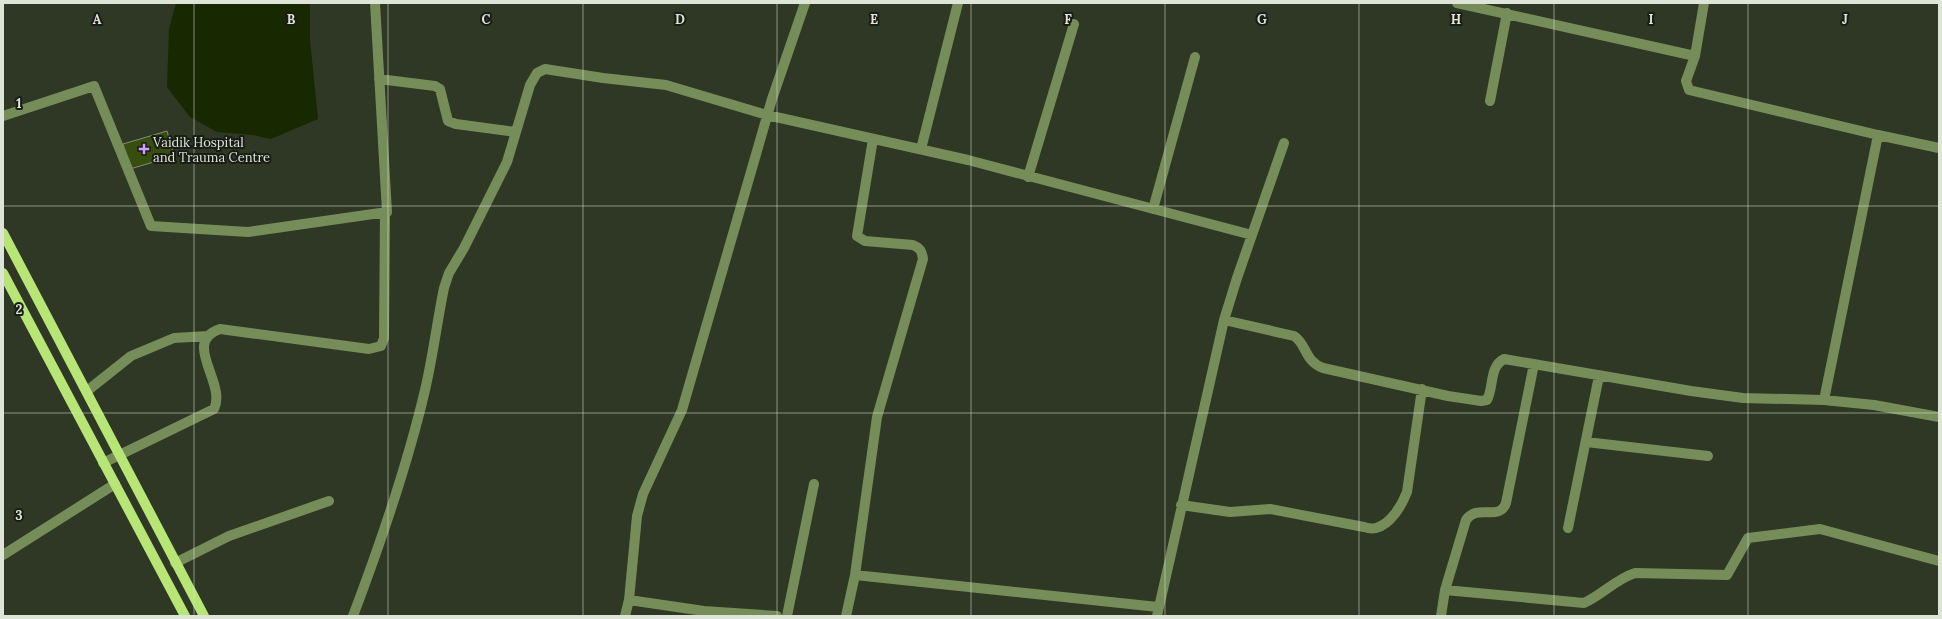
<svg xmlns="http://www.w3.org/2000/svg" width="1942" height="619" font-family="Lora,serif">
<style>
.water{fill:#182800}
.building{fill:#384e0e;stroke:#848d78}
.lines{fill:none;stroke-linecap:round;stroke-linejoin:round}
.minor{stroke:#768d59;stroke-width:10}
.major{stroke:#b8e676;stroke-width:10}
.grid{fill:none;stroke:#dee4d8;stroke-width:1;stroke-opacity:0.55}
.poi-dot{fill:#d09dfe;stroke:#191d15;stroke-width:1.5}
.labels{text-anchor:middle;dominant-baseline:central;stroke-width:4;stroke-linejoin:round;paint-order:stroke}
.poi-label{font-size:13px;fill:#dee4d8;stroke:#191d15;text-anchor:start}
.grid-label{font-size:13px;text-anchor:middle;font-weight:bold;fill:#dee4d8;stroke:#191d15;stroke-width:4;stroke-linejoin:round;paint-order:stroke}
</style>
<rect width="100%" height="100%" fill="#2f3725"/>
<path class="water" d="M176,3h134v37l8,79 -47,20 -18,-4 -36,-3 -27,-15 -23,-30 2,-58z"/>
<path class="building" d="M167,131l7,25 -44,13 -7,-25z"/>
<g class="lines">
<path class="minor" d="M1457,3l238,53
M1704,3l-9,53 -9,25 3,9 189,45 61,13
M379,79l56,7 5,3 8,32 8,3 60,8
M1490,101l17,-88
M3,116l91,-30 57,140 97,6 139,-20 -12,-209
M921,149l37,-146
M1028,177l46,-153
M1153,209l42,-152
M1224,320l70,16c13,8 10,25 29,32l125,28 33,5 6,-1c7,-13 2,-33 17,-41l187,32 52,7 81,2 50,5 65,12
M87,391l44,-35 43,-18 34,-2
M1824,400l54,-265
M1586,442l122,14
M103,463l111,-54c13,-26 -33,-67 6,-80l149,20 12,-3 3,-8 1,-126
M1181,505l49,7 40,-3 94,18c3,1 9,2 12,1 15,-4 26,-23 31,-36l15,-103
M1568,528l31,-152
M3,555l112,-71
M175,563l54,-27 100,-35
M855,575l303,32
M1445,590l139,13c18,-8 32,-24 51,-30l92,2 21,-37 72,-9 119,32
M629,600l75,11 73,5
M353,616c28,-74 54,-149 72,-226 8,-34 12,-68 19,-102l5,-15 15,-25 43,-86 23,-77 7,-12 8,-4 58,9 63,7 101,30 201,45 284,75
M625,616l4,-16 8,-84 6,-22 39,-84 90,-311 33,-96
M787,616l27,-132
M846,616l9,-41 22,-158 46,-158c-1,-8 -3,-11 -10,-14l-48,-4 -8,-5 16,-97
M1157,616l67,-296 13,-42 47,-135
M1441,616l4,-26 21,-70c12,-17 33,2 40,-17l28,-139"/>
<path class="major" d="M3,233l201,383
M3,273l182,343"/>
</g>
<path class="grid" d="M194,3v613M388,3v613M583,3v613M777,3v613M971,3v613M1165,3v613M1359,3v613M1554,3v613M1748,3v613M3,206h1936M3,413h1936"/>
<path class="poi-dot" d="M142 143h4v4h4v4h-4v4h-4v-4h-4v-4h4z"/>
<g class="labels">
<g class="poi-label">
<text x="153" y="142">Vaidik Hospital<tspan x="153" dy="15">and Trauma Centre</tspan></text>
</g>
</g>
<g class="grid-label">
<text x="97" y="24">A</text>
<text x="291" y="24">B</text>
<text x="486" y="24">C</text>
<text x="680" y="24">D</text>
<text x="874" y="24">E</text>
<text x="1068" y="24">F</text>
<text x="1262" y="24">G</text>
<text x="1456" y="24">H</text>
<text x="1651" y="24">I</text>
<text x="1845" y="24">J</text>
<text x="19" y="108">1</text>
<text x="19" y="314">2</text>
<text x="19" y="520">3</text>
</g>
<rect width="1942" height="619" fill="none" stroke="#dee4d8" stroke-width="8"/>
</svg>
